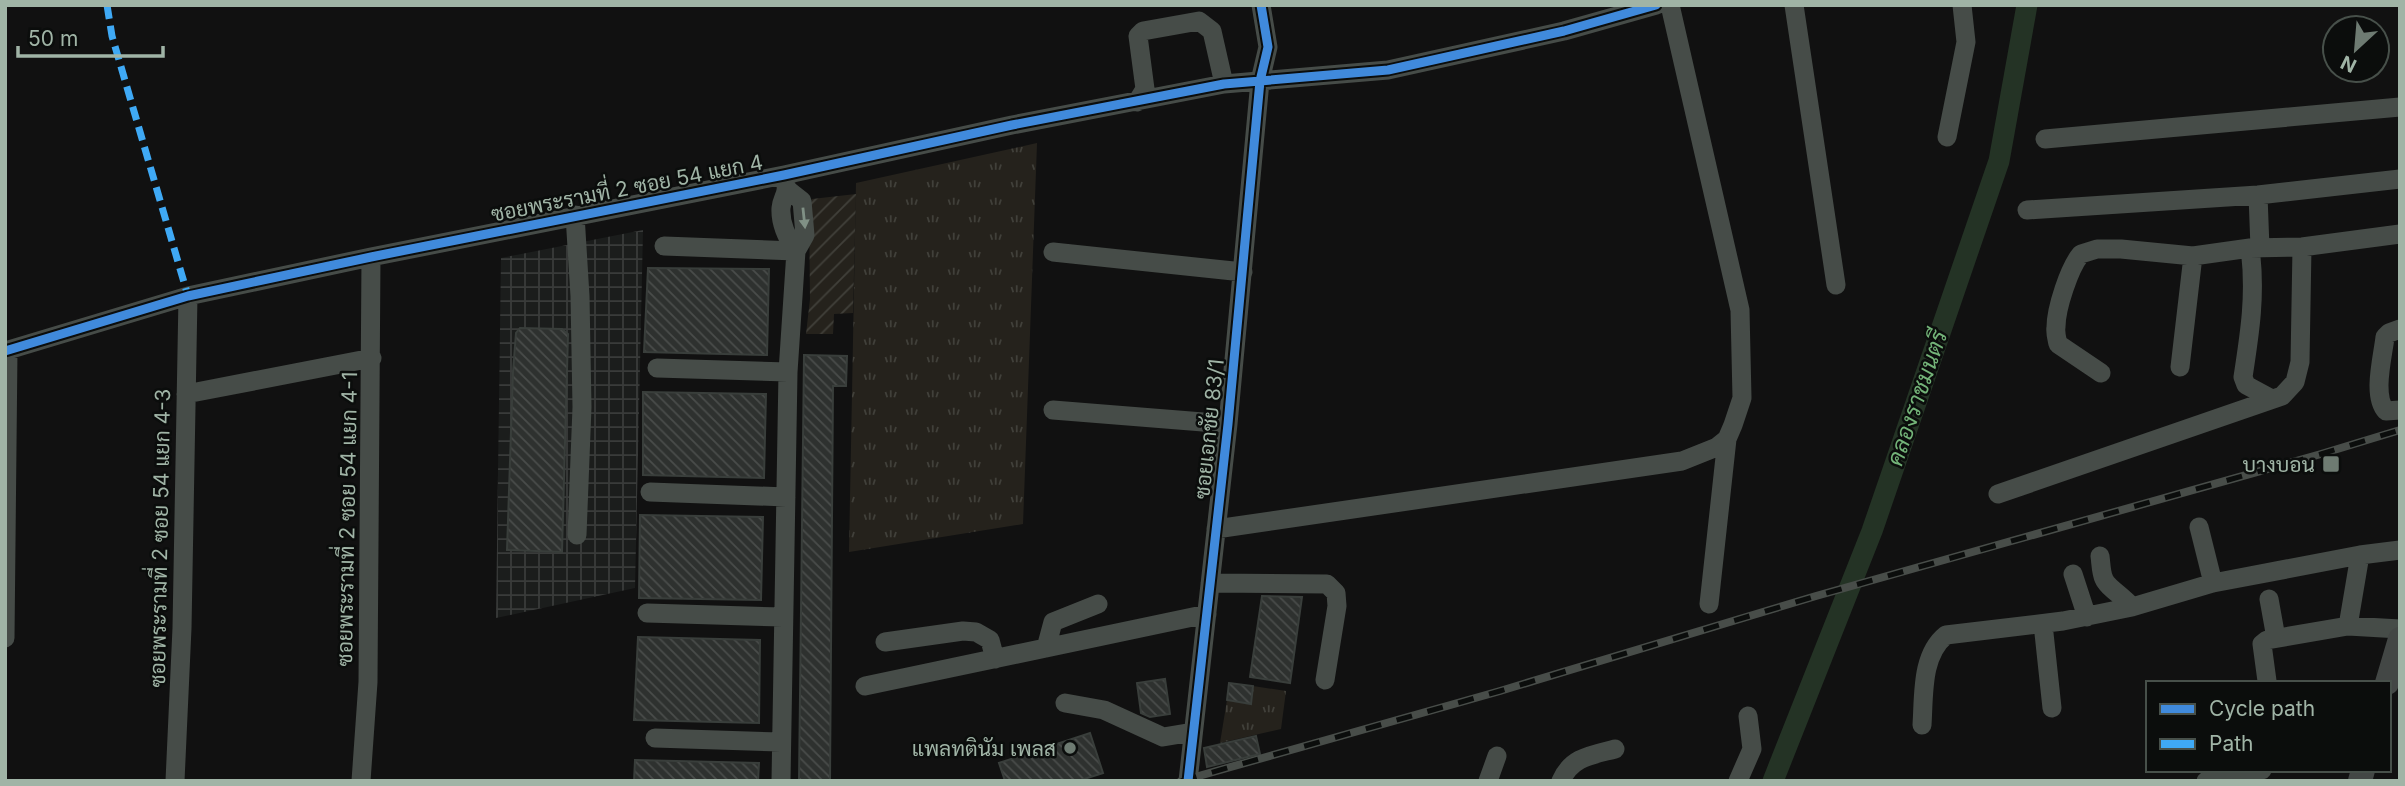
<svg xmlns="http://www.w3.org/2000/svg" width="2405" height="786" font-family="Inter,Sarabun,sans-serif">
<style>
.industrial{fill:url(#industrial-grid)}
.grass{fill:url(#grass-tufts)}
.garden{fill:url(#garden-furrows)}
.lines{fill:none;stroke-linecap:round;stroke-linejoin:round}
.canal{stroke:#243325;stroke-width:21}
.building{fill:url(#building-back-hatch);stroke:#393e3b;stroke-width:2}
.minor{stroke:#464c48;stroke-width:19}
.major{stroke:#434745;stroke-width:24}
.rail-casing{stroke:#484d49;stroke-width:8}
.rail{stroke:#0b0d0c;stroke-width:5;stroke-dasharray:16;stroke-linecap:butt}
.quiet{stroke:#3fa9f5;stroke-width:7;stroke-dasharray:14 7;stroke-linecap:butt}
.cycleway-casing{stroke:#0b0d0c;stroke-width:13}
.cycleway{stroke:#408adc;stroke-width:9}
.oneway{fill:#809085}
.poi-dot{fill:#6e7b72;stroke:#0b0d0c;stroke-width:2.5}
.labels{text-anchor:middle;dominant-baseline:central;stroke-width:5;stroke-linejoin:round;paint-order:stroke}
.street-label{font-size:21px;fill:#a0b4a6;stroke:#0b0d0c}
.poi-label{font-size:21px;fill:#a0b4a6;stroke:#0b0d0c;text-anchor:end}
.water-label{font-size:23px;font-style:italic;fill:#73b378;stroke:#0b0d0c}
</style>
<defs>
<pattern id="industrial-grid" width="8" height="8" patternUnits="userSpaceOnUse" patternTransform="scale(1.75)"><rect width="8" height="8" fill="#1b1d1c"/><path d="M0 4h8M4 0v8" fill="none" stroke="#393b3a"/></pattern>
<pattern id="grass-tufts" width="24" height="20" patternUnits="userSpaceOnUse" patternTransform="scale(1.75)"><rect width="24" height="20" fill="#25221c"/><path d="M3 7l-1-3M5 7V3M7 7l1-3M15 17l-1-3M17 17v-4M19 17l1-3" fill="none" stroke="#41403a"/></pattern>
<pattern id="garden-furrows" width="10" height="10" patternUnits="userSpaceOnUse" patternTransform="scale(1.75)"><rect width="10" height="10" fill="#25221c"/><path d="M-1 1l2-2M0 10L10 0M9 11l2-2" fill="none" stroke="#41403a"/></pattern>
<pattern id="building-back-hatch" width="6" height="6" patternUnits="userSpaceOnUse" patternTransform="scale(1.75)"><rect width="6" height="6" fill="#2e312f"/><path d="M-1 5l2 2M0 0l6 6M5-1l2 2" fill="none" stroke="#494c4a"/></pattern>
</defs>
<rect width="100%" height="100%" fill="#111"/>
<path class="industrial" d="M643,230l-8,358 -139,30 5,-360z"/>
<path class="grass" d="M1037,143l-14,381 -174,28 7,-369z
M1253,686l33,5 -5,38 -61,14 7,-43 23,4z"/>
<path class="garden" d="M856,194l-3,119 -19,1 -1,20h-27l4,-35 -1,-92 3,-8z"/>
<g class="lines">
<path class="canal" d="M1773,781l99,-250 127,-370 28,-156"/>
</g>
<path class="building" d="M648,268l121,1 -2,86 -123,-3z
M520,328l42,1 6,5 -6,218 -55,-2 6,-178 3,-39z
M804,355l43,1 -1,30h-13l-3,395h-31z
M643,392l123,2 -2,84 -121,-3z
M640,515l123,2 -2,83 -122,-2z
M1262,596l40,1 -12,86 -40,-6z
M638,637l122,3 -1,83 -125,-3z
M1165,679l5,35 -20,3 -9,-4 -4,-30z
M1229,683l24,3 -2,18 -24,-4z
M1090,733l13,40 -25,8h-73l-6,-18z
M1256,736l4,18 -53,13 -3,-19z
M635,760l124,3 -1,18h-124z"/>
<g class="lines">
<path class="minor" d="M1794,5l42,280
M1137,102l8,-13 -7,-53 5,-5 56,-10 13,10 12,53
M1947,137l19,-95 -4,-37
M2045,139l355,-32
M785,180c4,14 -3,16 -4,28 -1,16 6,30 15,43
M2258,195l2,53
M2027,210l231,-15 142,-16
M575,215l5,81 2,111 -5,128
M664,246l132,5
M2250,248c6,45 0,84 -7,129l3,8 26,14
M1053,252l190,20
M2400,329l-11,4 -4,4c-2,19 -13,59 1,74l14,-1
M5,351l183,-55 183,-39 413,-82 228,-50 212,-41 164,-14 176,-39 92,-26
M2180,367l13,-111
M657,368l131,4
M2101,373l-43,-29c-1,-5 -3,-11 -2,-17 0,-18 13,-59 25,-73l16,-5h24l72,7 57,-8 52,-1 98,-13
M186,394l186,-36
M1053,410l175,14
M650,492l136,5
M1998,494l284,-98 13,-14 5,-20 2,-115
M2199,527l14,56
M1216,529l466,-68 35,-14 10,-8 6,-14 9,-27 -2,-88 -70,-305
M2100,556c1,7 1,17 4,23 3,8 20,18 28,28
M2073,574l14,43
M1210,583l117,1 9,9 1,13 -12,74
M2269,599l7,39
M1709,604l18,-165
M647,613l136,4
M2043,624l9,84
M2348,626l12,-71
M5,638l3,-288
M885,642l78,-11 13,1 14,8 5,19
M1046,648l7,-26 45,-18
M2267,681l-5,-37 5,-4 81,-14 52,3
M865,686l342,-72
M1065,703l39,7 59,27 30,-5
M1922,725c2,-30 -1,-70 24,-90l117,-14 69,-14 81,-24 147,-28 40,-5
M655,738l126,4
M175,781l7,-153 6,-332
M361,781l7,-99 3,-425
M781,781l7,-409 8,-121 9,-16 -3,-34 -14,-11
M1188,781l40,-357 32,-343 8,-34 -7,-42
M1488,781l9,-25
M1561,781c10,-24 31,-26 54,-32
M1738,781l14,-32 -4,-33
M2206,781l56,-11"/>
<path class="major" d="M2387,683l13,-44
M2360,781l3,-11"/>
<g class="rail-casing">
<path id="rail" d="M1181,781l319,-90 316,-95 505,-142 79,-24"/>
</g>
<use href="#rail" class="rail"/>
<path class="quiet" d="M107,5l5,31 76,260"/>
<g class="cycleway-casing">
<path id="cycleway" d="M5,351l183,-55 183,-39 413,-82 228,-50 212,-41 164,-14 176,-39 92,-26
M1188,781l40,-357 32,-343 8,-34 -7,-42"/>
</g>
<use href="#cycleway" class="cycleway"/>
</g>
<defs><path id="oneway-solid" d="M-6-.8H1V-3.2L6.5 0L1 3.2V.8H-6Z" transform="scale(1.75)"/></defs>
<use class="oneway" href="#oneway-solid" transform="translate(804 218) rotate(84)"/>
<g class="poi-dot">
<rect x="2322" y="455" width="18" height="18" rx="3.5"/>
<circle cx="1070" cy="748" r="7"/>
</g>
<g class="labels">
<g class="street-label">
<text transform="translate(627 188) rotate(-11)">ซอยพระรามที่ 2 ซอย 54 แยก 4</text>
<text transform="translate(1209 429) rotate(-84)">ซอยเอกชัย 83/1</text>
<text transform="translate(347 519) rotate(-89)">ซอยพระรามที่ 2 ซอย 54 แยก 4-1</text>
<text transform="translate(160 538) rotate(-89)">ซอยพระรามที่ 2 ซอย 54 แยก 4-3</text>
</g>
<g class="poi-label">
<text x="2315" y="464">บางบอน</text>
<text x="1056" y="748">แพลทตินัม เพลส</text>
</g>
<g class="water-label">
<text transform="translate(1917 398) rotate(-71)">คลองราชมนตรี</text>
</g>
</g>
<rect width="2405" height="786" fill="none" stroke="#a0b4a6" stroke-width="14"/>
<rect x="2146" y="681" width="245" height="91" fill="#0b0d0c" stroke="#47504a" stroke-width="2"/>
<rect x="2160" y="704" width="35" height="10" fill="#408adc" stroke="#47504a" stroke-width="2"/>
<text x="2209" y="716" font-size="21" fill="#a0b4a6">Cycle path</text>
<rect x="2160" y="739" width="35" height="10" fill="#3fa9f5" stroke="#47504a" stroke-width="2"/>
<text x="2209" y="751" font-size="21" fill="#a0b4a6">Path</text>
<g transform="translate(2356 49) rotate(206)"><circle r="33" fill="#0b0d0c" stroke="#47504a" stroke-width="2"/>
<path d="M0-5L12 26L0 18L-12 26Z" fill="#6e7b72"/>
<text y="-10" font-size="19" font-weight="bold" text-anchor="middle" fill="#a0b4a6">N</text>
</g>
<path d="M18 46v10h145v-10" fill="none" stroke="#a0b4a6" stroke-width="3.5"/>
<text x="28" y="46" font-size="21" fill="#a0b4a6" stroke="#0b0d0c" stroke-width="5" paint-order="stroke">50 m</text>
</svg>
